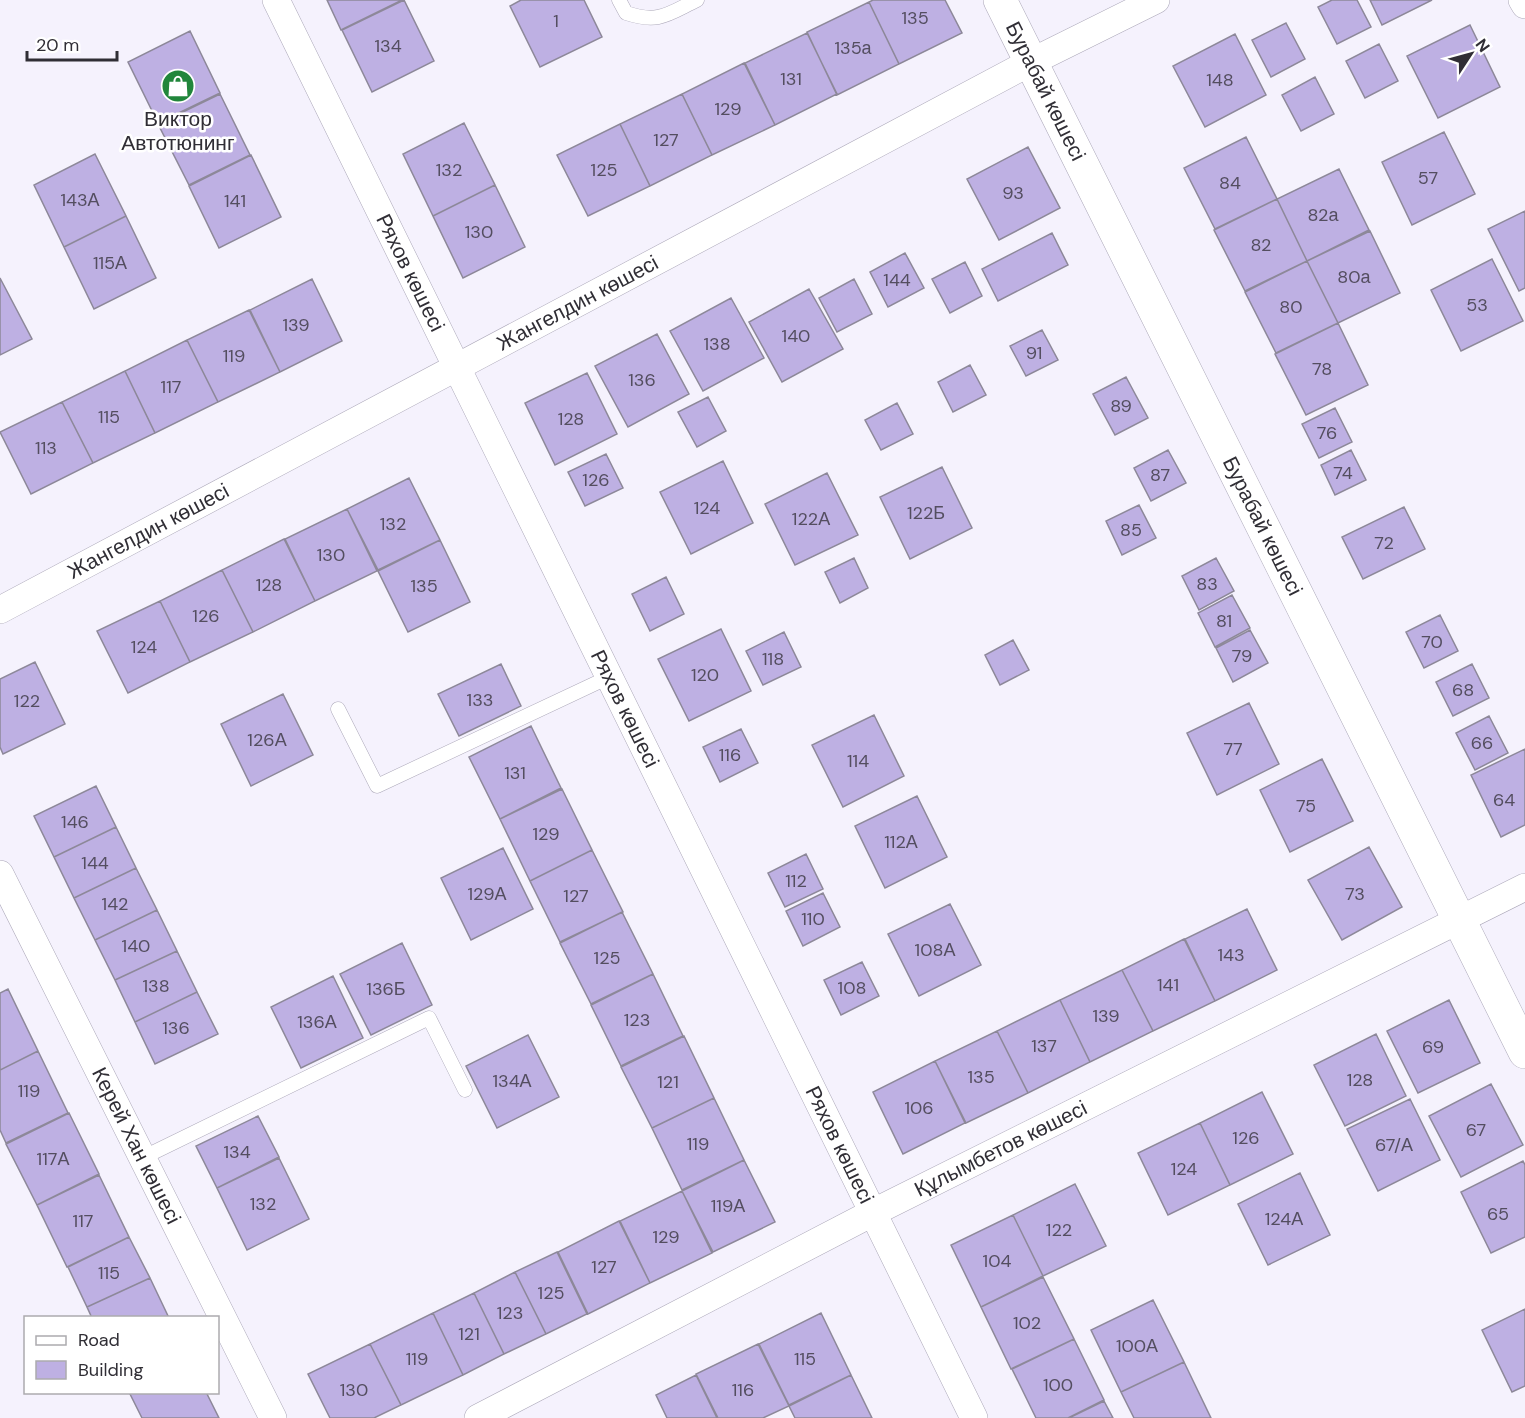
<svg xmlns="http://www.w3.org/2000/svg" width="1525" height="1418" font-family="'DM Sans',sans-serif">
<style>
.building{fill:#beb0e3;stroke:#8d8899;stroke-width:1.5}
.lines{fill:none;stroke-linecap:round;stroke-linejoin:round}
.service-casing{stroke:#aca8b9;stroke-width:15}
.minor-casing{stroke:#aca8b9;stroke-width:28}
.tertiary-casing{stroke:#aca8b9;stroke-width:34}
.service{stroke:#fff;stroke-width:14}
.minor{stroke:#fff;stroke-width:27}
.tertiary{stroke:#fff;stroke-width:33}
.labels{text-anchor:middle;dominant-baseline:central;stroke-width:5;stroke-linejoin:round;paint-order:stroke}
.number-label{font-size:18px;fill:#544e60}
.street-label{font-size:21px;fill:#302e35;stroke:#fff}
.poi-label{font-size:21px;fill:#302e35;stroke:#fff}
</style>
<rect width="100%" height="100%" fill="#f5f2fd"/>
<path class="building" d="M327,0h75l-61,30z
M404,0l30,61 -62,31 -30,-62z
M521,0h63l18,37 -62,30 -30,-61z
M873,0h72l17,33 -63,31 -30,-62z
M1332,0h25l14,27 -34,17 -19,-37z
M1370,0h62l-50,25z
M869,2l30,62 -62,31 -30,-63z
M1286,23l19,36 -34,18 -19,-37z
M1470,25l30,62 -62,31 -31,-62z
M190,31l30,62 -62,30 -30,-61z
M807,33l30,61 -62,31 -30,-62z
M1235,34l31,61 -61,32 -32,-61z
M1379,44l19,37 -33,17 -19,-37z
M744,63l31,62 -63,30 -30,-61z
M1315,77l19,37 -33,17 -19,-36z
M220,94l30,61 -61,30 -31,-61z
M682,94l30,61 -62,31 -30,-62z
M464,123l31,62 -62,31 -30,-62z
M620,124l30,62 -62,30 -31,-61z
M1444,132l31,62 -63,31 -30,-63z
M1246,137l31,62 -62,30 -31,-61z
M1028,147l32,61 -61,32 -32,-61z
M95,154l31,62 -62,31 -30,-62z
M251,155l30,62 -62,31 -30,-62z
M1339,169l30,61 -62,31 -30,-62z
M495,185l30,62 -62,31 -30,-62z
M1277,199l30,62 -62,30 -31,-61z
M1525,211v77l-6,3 -31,-62z
M126,216l30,62 -62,31 -30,-62z
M1370,231l30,62 -62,30 -31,-62z
M1052,233l16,32 -70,36 -16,-32z
M905,253l19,35 -36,19 -18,-35z
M1492,259l31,62 -62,30 -30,-61z
M1307,261l31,62 -62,30 -31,-61z
M965,262l17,34 -32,17 -18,-34z
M0,278l32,61 -32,16z
M312,279l30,62 -62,31 -30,-62z
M854,279l18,35 -35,18 -18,-34z
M809,289l34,60 -61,33 -33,-60z
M731,298l33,60 -61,33 -33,-60z
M249,310l31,62 -62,30 -31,-62z
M1338,323l30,62 -62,30 -31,-61z
M1042,330l16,30 -32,16 -16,-30z
M657,334l32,60 -61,33 -33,-61z
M187,340l31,62 -63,31 -30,-62z
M970,365l16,30 -33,17 -15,-30z
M125,371l30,62 -62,30 -31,-61z
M587,373l30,61 -62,31 -30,-62z
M1126,377l22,41 -33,17 -22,-41z
M708,397l18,34 -29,16 -19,-35z
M62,402l31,61 -62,31 -31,-62z
M897,403l16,31 -32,16 -16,-30z
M1335,408l17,34 -33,16 -17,-34z
M1168,450l18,33 -35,18 -17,-33z
M1351,450l15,30 -31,15 -14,-30z
M606,454l17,34 -38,18 -17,-34z
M723,461l30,62 -62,31 -31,-62z
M942,467l30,61 -62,31 -30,-62z
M827,473l31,62 -63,30 -30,-61z
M409,478l31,62 -62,30 -31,-61z
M1139,505l17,33 -34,17 -16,-34z
M1404,507l21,42 -62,30 -21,-42z
M347,509l30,62 -62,30 -30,-62z
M284,539l31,62 -62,31 -31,-62z
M440,540l30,62 -62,30 -30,-61z
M854,558l14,30 -28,15 -15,-31z
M1216,558l18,33 -35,19 -17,-34z
M222,570l31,62 -63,30 -30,-61z
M666,577l18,37 -34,17 -18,-37z
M1232,595l18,33 -35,19 -17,-34z
M160,601l30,61 -62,31 -31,-62z
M1440,615l18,36 -34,17 -18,-36z
M721,629l30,62 -62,30 -31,-62z
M1250,630l18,33 -35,19 -17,-34z
M784,632l17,35 -38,18 -17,-34z
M1013,640l16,30 -29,15 -15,-30z
M35,662l30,62 -62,30 -3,-7v-68z
M501,664l20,42 -62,30 -21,-42z
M1472,664l17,34 -36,18 -17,-34z
M283,694l30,61 -62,31 -30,-62z
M1249,703l30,61 -62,31 -30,-62z
M874,715l30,61 -61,31 -31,-62z
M1489,716l19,37 -33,17 -19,-37z
M531,726l30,62 -61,31 -31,-62z
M741,729l17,34 -38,19 -17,-35z
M1525,749v76l-24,12 -30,-62z
M1322,759l31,62 -63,31 -30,-62z
M96,786l20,41 -62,30 -20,-41z
M562,789l30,61 -62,31 -30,-62z
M917,796l30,61 -62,31 -30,-62z
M116,827l20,41 -62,30 -20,-41z
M1369,847l33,60 -60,33 -34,-60z
M503,848l30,61 -62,31 -30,-62z
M592,850l31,62 -63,30 -30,-61z
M806,854l17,35 -38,18 -17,-34z
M136,868l21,42 -62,30 -21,-42z
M823,893l17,34 -37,19 -17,-35z
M950,904l31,61 -62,31 -31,-62z
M1247,909l30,61 -62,31 -30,-62z
M157,910l20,41 -62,29 -20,-40z
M622,912l31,62 -62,30 -31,-61z
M1184,939l31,62 -62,30 -31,-61z
M402,943l30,62 -61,30 -31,-61z
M177,951l20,41 -62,30 -20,-42z
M862,962l17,34 -38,19 -17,-35z
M1122,970l31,61 -63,31 -30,-62z
M653,974l30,62 -62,30 -30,-61z
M333,976l30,62 -62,30 -30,-61z
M8,989l30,62 -38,19v-77z
M197,992l21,42 -63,30 -20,-42z
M1060,1000l30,62 -62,31 -31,-62z
M1449,1000l31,63 -62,30 -31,-62z
M997,1031l31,62 -62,30 -31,-62z
M1376,1034l30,62 -61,30 -31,-61z
M528,1035l31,62 -62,31 -31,-62z
M684,1036l30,62 -62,30 -31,-61z
M38,1051l30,62 -62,30 -6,-13v-60z
M935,1061l30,62 -62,31 -30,-62z
M1491,1084l32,61 -62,32 -32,-61z
M1262,1092l31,62 -63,31 -30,-62z
M714,1098l30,62 -62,30 -30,-62z
M1410,1099l30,61 -62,31 -31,-62z
M69,1113l30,61 -62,31 -31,-61z
M258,1116l21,41 -62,31 -21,-42z
M1200,1123l30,62 -62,30 -30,-62z
M279,1158l30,61 -62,31 -30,-62z
M744,1160l31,62 -62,30 -31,-61z
M1523,1161l2,4v72l-34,16 -30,-61z
M1300,1173l30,62 -62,30 -30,-61z
M99,1175l30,62 -62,30 -30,-62z
M1075,1184l31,62 -63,30 -30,-61z
M682,1191l30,62 -62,30 -30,-62z
M1013,1215l30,61 -62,31 -30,-62z
M619,1221l31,62 -62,31 -30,-62z
M129,1237l21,41 -63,29 -19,-40z
M557,1252l30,62 -41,20 -31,-62z
M515,1272l31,62 -42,20 -30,-61z
M1043,1277l31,62 -63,30 -30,-62z
M150,1278l19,40h-77l-5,-11z
M474,1293l30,61 -41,21 -30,-62z
M1153,1300l31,62 -63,30 -30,-62z
M1525,1309v77l-13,6 -30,-62z
M433,1313l30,62 -62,30 -31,-61z
M821,1313l30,62 -62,30 -30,-61z
M1074,1339l30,61 -36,18h-32l-24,-49z
M370,1344l31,61 -27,13h-44l-22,-44z
M758,1344l31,62 -26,12h-45l-22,-44z
M1184,1362l27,56h-77l-13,-26z
M696,1375l21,43h-50l-11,-23z
M851,1375l21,43h-77l-6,-12z
M129,1392h77l13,26h-77z
M1104,1401l9,17h-44z"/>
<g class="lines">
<g class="service-casing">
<path id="service" d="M619,0l7,13c33,11 42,1 71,-13
M338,709l39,77 232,-109
M142,1158l287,-140 36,72"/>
</g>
<g class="minor-casing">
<g id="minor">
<path id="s1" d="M276,0l698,1418"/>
<path d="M1522,0l3,5"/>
<path id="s2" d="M0,610l1031,-548 125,-62"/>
<path id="s3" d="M0,874l273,544"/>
<path id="s4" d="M478,1418l396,-206 651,-325"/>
</g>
</g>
<g class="tertiary-casing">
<g id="tertiary">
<path id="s5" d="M1000,0l525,1052"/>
</g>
</g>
<use href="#service" class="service"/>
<use href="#minor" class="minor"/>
<use href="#tertiary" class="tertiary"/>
</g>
<defs>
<g id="shop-disc" transform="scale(1.725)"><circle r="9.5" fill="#21863b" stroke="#fff"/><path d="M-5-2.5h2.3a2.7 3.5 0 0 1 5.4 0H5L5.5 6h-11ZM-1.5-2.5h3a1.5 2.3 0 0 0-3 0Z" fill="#fff"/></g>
</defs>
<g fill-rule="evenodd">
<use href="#shop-disc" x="178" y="86"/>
</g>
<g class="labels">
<g class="number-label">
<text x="915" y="18">135</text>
<text x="556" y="21">1</text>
<text x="388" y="46">134</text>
<text x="853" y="48">135а</text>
<text x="791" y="79">131</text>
<text x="1220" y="80">148</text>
<text x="728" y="109">129</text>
<text x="666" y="140">127</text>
<text x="449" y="170">132</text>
<text x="604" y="170">125</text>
<text x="1428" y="178">57</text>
<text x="1230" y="183">84</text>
<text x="1013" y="193">93</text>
<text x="80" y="200">143А</text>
<text x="235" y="201">141</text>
<text x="1323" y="215">82а</text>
<text x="479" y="232">130</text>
<text x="1261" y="245">82</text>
<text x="110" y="263">115А</text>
<text x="1354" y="277">80а</text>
<text x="897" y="280">144</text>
<text x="1477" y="305">53</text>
<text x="1291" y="307">80</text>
<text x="296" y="325">139</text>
<text x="796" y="336">140</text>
<text x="717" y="344">138</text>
<text x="1034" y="353">91</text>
<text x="234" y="356">119</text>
<text x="1322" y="369">78</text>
<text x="642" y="380">136</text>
<text x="171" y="387">117</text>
<text x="1121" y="406">89</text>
<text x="109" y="417">115</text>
<text x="571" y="419">128</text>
<text x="1327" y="433">76</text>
<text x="46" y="448">113</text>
<text x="1343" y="473">74</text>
<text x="1160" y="475">87</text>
<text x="596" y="480">126</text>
<text x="707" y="508">124</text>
<text x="926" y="513">122Б</text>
<text x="811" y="519">122А</text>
<text x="393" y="524">132</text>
<text x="1131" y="530">85</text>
<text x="1384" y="543">72</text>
<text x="331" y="555">130</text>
<text x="1207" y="584">83</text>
<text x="269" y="585">128</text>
<text x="424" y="586">135</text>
<text x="206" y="616">126</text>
<text x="1224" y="621">81</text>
<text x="1432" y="642">70</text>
<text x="144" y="647">124</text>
<text x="1242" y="656">79</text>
<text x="773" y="659">118</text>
<text x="705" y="675">120</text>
<text x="1463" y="690">68</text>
<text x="480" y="700">133</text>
<text x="27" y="701">122</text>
<text x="267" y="740">126А</text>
<text x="1482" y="743">66</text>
<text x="1233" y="749">77</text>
<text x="730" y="755">116</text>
<text x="858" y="761">114</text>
<text x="515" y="773">131</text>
<text x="1504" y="800">64</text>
<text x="1306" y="806">75</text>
<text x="75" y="822">146</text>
<text x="546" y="834">129</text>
<text x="901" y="842">112А</text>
<text x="95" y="863">144</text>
<text x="796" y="881">112</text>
<text x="487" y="894">129А</text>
<text x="1355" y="894">73</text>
<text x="576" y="896">127</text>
<text x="115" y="904">142</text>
<text x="813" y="919">110</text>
<text x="136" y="946">140</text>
<text x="935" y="950">108А</text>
<text x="1231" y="955">143</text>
<text x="607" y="958">125</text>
<text x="1168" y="985">141</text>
<text x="156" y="986">138</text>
<text x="852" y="988">108</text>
<text x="386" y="989">136Б</text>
<text x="1106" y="1016">139</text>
<text x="637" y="1020">123</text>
<text x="317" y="1022">136А</text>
<text x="176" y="1028">136</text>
<text x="1044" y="1046">137</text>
<text x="1433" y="1047">69</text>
<text x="981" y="1077">135</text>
<text x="1360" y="1080">128</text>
<text x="512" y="1081">134А</text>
<text x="668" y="1082">121</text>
<text x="29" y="1091">119</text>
<text x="919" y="1108">106</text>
<text x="1476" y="1130">67</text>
<text x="1246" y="1138">126</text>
<text x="698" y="1144">119</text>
<text x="1394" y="1145">67/А</text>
<text x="237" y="1152">134</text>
<text x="53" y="1159">117А</text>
<text x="1184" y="1169">124</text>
<text x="263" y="1204">132</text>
<text x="728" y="1206">119А</text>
<text x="1498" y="1214">65</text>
<text x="1284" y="1219">124А</text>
<text x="83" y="1221">117</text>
<text x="1059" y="1230">122</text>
<text x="666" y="1237">129</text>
<text x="997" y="1261">104</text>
<text x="604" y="1267">127</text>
<text x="109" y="1273">115</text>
<text x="551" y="1293">125</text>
<text x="510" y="1313">123</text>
<text x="1027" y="1323">102</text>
<text x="469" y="1334">121</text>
<text x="1137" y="1346">100А</text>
<text x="417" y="1359">119</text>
<text x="805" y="1359">115</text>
<text x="1058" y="1385">100</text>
<text x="354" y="1390">130</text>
<text x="743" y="1390">116</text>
</g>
<g class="street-label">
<text stroke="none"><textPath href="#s5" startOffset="102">Бурабай көшесі</textPath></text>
<text stroke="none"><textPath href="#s1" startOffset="304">Ряхов көшесі</textPath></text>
<text stroke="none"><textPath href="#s2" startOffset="654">Жангелдин көшесі</textPath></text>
<text stroke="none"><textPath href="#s5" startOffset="588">Бурабай көшесі</textPath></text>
<text stroke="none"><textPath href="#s2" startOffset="168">Жангелдин көшесі</textPath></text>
<text stroke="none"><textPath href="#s1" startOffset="790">Ряхов көшесі</textPath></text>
<text stroke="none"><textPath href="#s1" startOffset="1276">Ряхов көшесі</textPath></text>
<text stroke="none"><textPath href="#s3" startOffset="304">Керей Хан көшесі</textPath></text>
<text stroke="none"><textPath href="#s4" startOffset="588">Құлымбетов көшесі</textPath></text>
</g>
<g class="poi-label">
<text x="178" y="119">Виктор<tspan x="178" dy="24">Автотюнинг</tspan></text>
</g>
</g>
<rect x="24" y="1316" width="195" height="78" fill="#ffffff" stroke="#acabae" stroke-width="1.5"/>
<rect x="36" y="1336" width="30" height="9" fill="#ffffff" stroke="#acabae" stroke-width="1.5"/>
<text x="78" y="1346" font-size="18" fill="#302e35">Road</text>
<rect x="36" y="1361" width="30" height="18" fill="#beb0e3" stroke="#acabae" stroke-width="1.5"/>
<text x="78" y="1376" font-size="18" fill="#302e35">Building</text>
<g transform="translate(1471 54) rotate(54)" stroke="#ffffff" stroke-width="4.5" paint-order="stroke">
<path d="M0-4.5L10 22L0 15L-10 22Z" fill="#302e35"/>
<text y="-9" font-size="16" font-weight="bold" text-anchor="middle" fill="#302e35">N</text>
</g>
<path d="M27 51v9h90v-9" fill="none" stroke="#302e35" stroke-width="3"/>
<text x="36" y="51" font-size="18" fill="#302e35" stroke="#ffffff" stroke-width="4.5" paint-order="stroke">20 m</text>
</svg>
